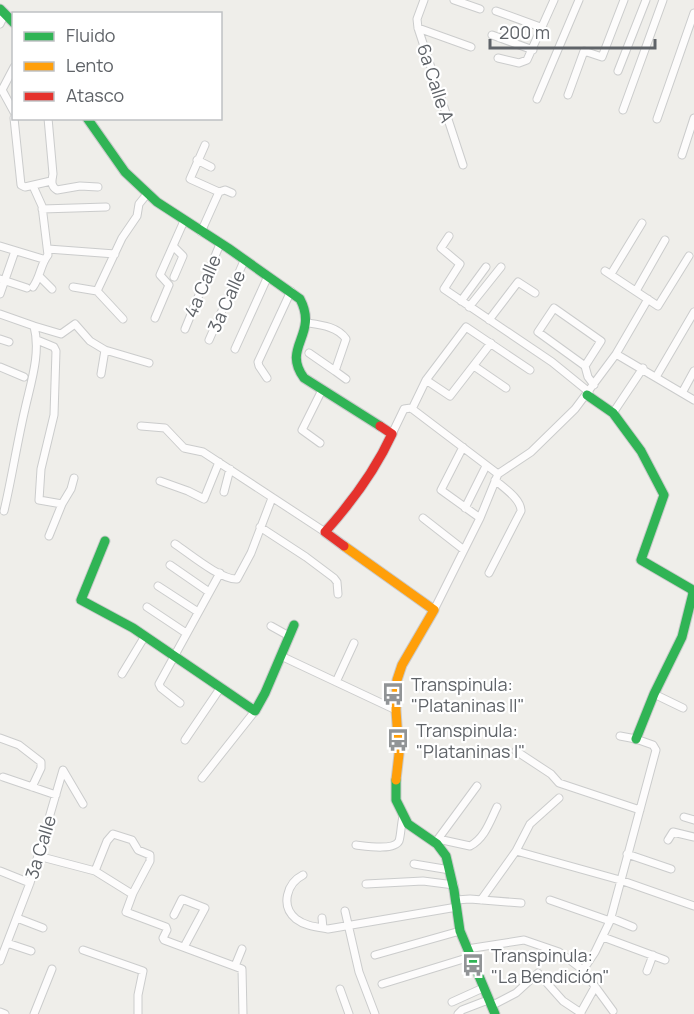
<svg xmlns="http://www.w3.org/2000/svg" width="694" height="1014" font-family="Manrope,sans-serif">
<style>
.lines{fill:none;stroke-linecap:round;stroke-linejoin:round}
.street-casing{stroke:#cbcccc;stroke-width:9}
.fast-casing{stroke:#cacacb;stroke-width:11}
.slow-casing{stroke:#cacacb;stroke-width:11}
.jam-casing{stroke:#cacacb;stroke-width:11}
.street{stroke:#fdfcfc;stroke-width:7}
.fast{stroke:#30b455;stroke-width:9}
.slow{stroke:#ff9f0a;stroke-width:9}
.jam{stroke:#e5322d;stroke-width:9}
.labels{text-anchor:middle;dominant-baseline:central;stroke-width:4.5;stroke-linejoin:round;paint-order:stroke}
.street-label{font-size:18px;fill:#5f6368;stroke:#fff}
.poi-label{font-size:18px;fill:#5f6368;stroke:#fff;text-anchor:start}
</style>
<rect width="100%" height="100%" fill="#efeeea"/>
<g class="lines">
<g class="street-casing">
<path id="street" d="M424,0l-7,19 1,9 45,137
M454,0l26,9
M496,11l47,17
M0,24l5,-10
M418,28l53,19
M492,35l41,15
M498,58l21,5 8,-3 27,-60
M14,67l-12,23 12,22
M618,71l28,-71
M568,95l16,-44 18,6 22,-57
M537,99l42,-99
M623,110l40,-110
M14,118l7,67 4,2 26,-6
M48,118l5,56c-1,6 -3,12 4,16l23,-4 18,1
M657,119l37,-106
M682,155l12,-37
M197,160l14,7
M219,192l6,-2 7,3
M42,209l64,-2
M201,232l18,-40 -29,-13 15,-34
M449,236l-8,12 19,16 -16,25 108,73 37,30
M0,246l43,13
M173,246l10,10 -9,21
M48,249l67,5
M605,271l53,35 31,-50
M611,274l31,-51
M39,276l13,13
M0,279l27,9
M33,287c8,-11 7,-22 15,-32l-6,-49 -9,-20
M73,287l24,4
M636,291l29,-51
M0,294l15,-43
M461,301l25,-34
M469,307l32,-40
M0,314l34,12c7,27 -3,56 -9,83 -8,34 -13,68 -21,102
M155,318l14,-33 -9,-10 24,-54
M123,319l-26,-28 25,-53 15,-22 2,-12 8,-10
M489,320l29,-38 17,11
M308,323c14,2 30,4 38,16l-11,32 -26,-18
M34,326l27,8 14,-10 15,17 15,9 44,13
M185,329l35,-85
M0,339l9,3
M37,340l17,7 2,4 -2,64 -13,54 -2,31 23,4 -13,32
M209,340l35,-79
M235,349l33,-73
M616,354l78,46
M474,366l32,22
M585,366l16,-25 -47,-33 -16,24 47,34 3,11 6,8
M0,367l24,10
M335,371l11,8
M101,374l4,-24
M656,377l38,-65
M267,378l-8,-12 -1,-4 33,-71
M426,380l24,16 41,-53
M682,393l12,-22
M412,409l14,-29 40,-53 64,43
M613,413l30,-45
M141,426l24,2 19,20 19,4 122,80
M392,434l12,-25 7,-1 87,66
M320,443l-18,-13 20,-40
M463,447l-22,43 39,28
M160,481l28,10 16,8 15,-37
M224,492l6,-23
M62,504l9,-15 3,-11
M465,508l21,-42
M423,518l41,32
M260,527l46,30 28,21 3,4 1,12
M175,544c15,10 46,36 62,35l14,-26 21,-55
M170,565l39,27
M489,573l32,-62c0,-12 -17,-23 -26,-31
M158,586l40,26
M147,607l39,26
M434,610l46,-92 18,-44 33,-22 44,-43 41,-55 32,-55
M271,626l18,10
M281,656l115,54
M122,674l23,-38
M336,682l18,-39
M654,694l29,14
M180,703l-19,-15 -2,-4 61,-111
M0,738l19,7 22,17v6l-9,19
M185,740l36,-53
M516,751l35,23 8,9 81,27
M3,777l53,18
M202,778l53,-67
M684,817l10,3
M438,839l39,-53
M668,840l5,-8 21,5
M435,843l3,-4 32,7c15,-8 20,-25 27,-39
M356,845c9,1 38,6 43,-4 2,-6 2,-17 4,-24
M516,851l104,29 74,26
M627,854l44,15
M38,856l57,15 37,23
M414,864l36,6
M0,871l30,12
M95,871l12,-30 6,-7 19,6 6,10 12,5v6l-17,32 -7,19 40,15 1,3 -4,8 1,2 78,29 1,45
M303,875c-16,8 -23,31 -7,44 9,7 21,8 32,10l129,-22
M366,884l57,-3 31,4
M456,900l14,-1 51,4
M481,900l35,-49 14,-27 29,-26
M550,900l60,21
M345,911l14,61 16,42
M174,915l8,-16 23,9 -21,39
M17,918l26,10
M322,918l1,10
M611,918l22,9
M603,937l62,23
M7,943l24,8
M467,949l57,-9 35,12 24,18 30,41
M83,950l60,21 -5,24v19
M375,955l85,-24
M0,961l30,-78 33,-113 20,34
M235,966l7,-17
M583,970l12,-18 15,-31 46,-171 -3,-5 -17,-6 -16,-3
M647,971l6,-16
M382,984l88,-27
M340,989l9,25
M452,1002l31,-14
M491,1006l25,-13 22,-20 25,28 18,12
M0,1012l5,2
M34,1014l18,-45
M458,1014l4,-4 26,-10
M580,1014l15,-27"/>
</g>
<g class="fast-casing">
<path id="fast" d="M0,9l14,14
M87,118l38,54 32,30 71,46 72,51c19,36 -19,48 4,79l76,48
M587,395l26,18 28,38 23,44 -23,65 50,29 2,4 -11,44 -28,57 -18,45
M105,541l-24,59 52,28 122,83 10,-18 29,-68
M396,780v20l12,24 29,20 9,12 8,34 6,41 35,83"/>
</g>
<g class="slow-casing">
<path id="slow" d="M344,546l90,64 -32,55 -5,15 -1,30 3,44 -3,26"/>
</g>
<g class="jam-casing">
<path id="jam" d="M344,546l-19,-14c27,-30 50,-61 67,-98l-12,-8"/>
</g>
<use href="#street" class="street"/>
<use href="#fast" class="fast"/>
<use href="#slow" class="slow"/>
<use href="#jam" class="jam"/>
</g>
<defs>
<g id="bus-bare" transform="scale(1.8)"><path d="M-5-6H5V4H4V6H2V4H-2V6H-4V4H-5ZM-3.5-4V0h7V-4ZM-3.5 1.2v1.5H-2V1.2ZM2 1.2v1.5H3.5V1.2Z" fill="#919496" stroke="#fff" stroke-width="2.5" paint-order="stroke"/></g>
</defs>
<g fill-rule="evenodd">
<use href="#bus-bare" x="393" y="694"/>
<use href="#bus-bare" x="398" y="740"/>
<use href="#bus-bare" x="473" y="965"/>
</g>
<g class="labels">
<g class="street-label">
<text transform="translate(436 83) rotate(72)">6a Calle A</text>
<text transform="translate(202 286) rotate(-67)">4a Calle</text>
<text transform="translate(226 301) rotate(-66)">3a Calle</text>
<text transform="translate(40 847) rotate(-73)">3a Calle</text>
</g>
<g class="poi-label">
<text x="411" y="684">Transpinula:<tspan x="411" dy="21">"Plataninas II"</tspan></text>
<text x="416" y="730">Transpinula:<tspan x="416" dy="21">"Plataninas I"</tspan></text>
<text x="491" y="955">Transpinula:<tspan x="491" dy="21">"La Bendición"</tspan></text>
</g>
</g>
<rect x="12" y="12" width="210" height="108" fill="#ffffff" stroke="#bfc1c3" stroke-width="1.5"/>
<rect x="24" y="32" width="30" height="9" fill="#30b455" stroke="#bfc1c3" stroke-width="1.5"/>
<text x="66" y="42" font-size="18" fill="#5f6368">Fluido</text>
<rect x="24" y="62" width="30" height="9" fill="#ff9f0a" stroke="#bfc1c3" stroke-width="1.5"/>
<text x="66" y="72" font-size="18" fill="#5f6368">Lento</text>
<rect x="24" y="92" width="30" height="9" fill="#e5322d" stroke="#bfc1c3" stroke-width="1.5"/>
<text x="66" y="102" font-size="18" fill="#5f6368">Atasco</text>
<path d="M490 39v9h165v-9" fill="none" stroke="#5f6368" stroke-width="3"/>
<text x="499" y="39" font-size="18" fill="#5f6368" stroke="#ffffff" stroke-width="4.5" paint-order="stroke">200 m</text>
</svg>
